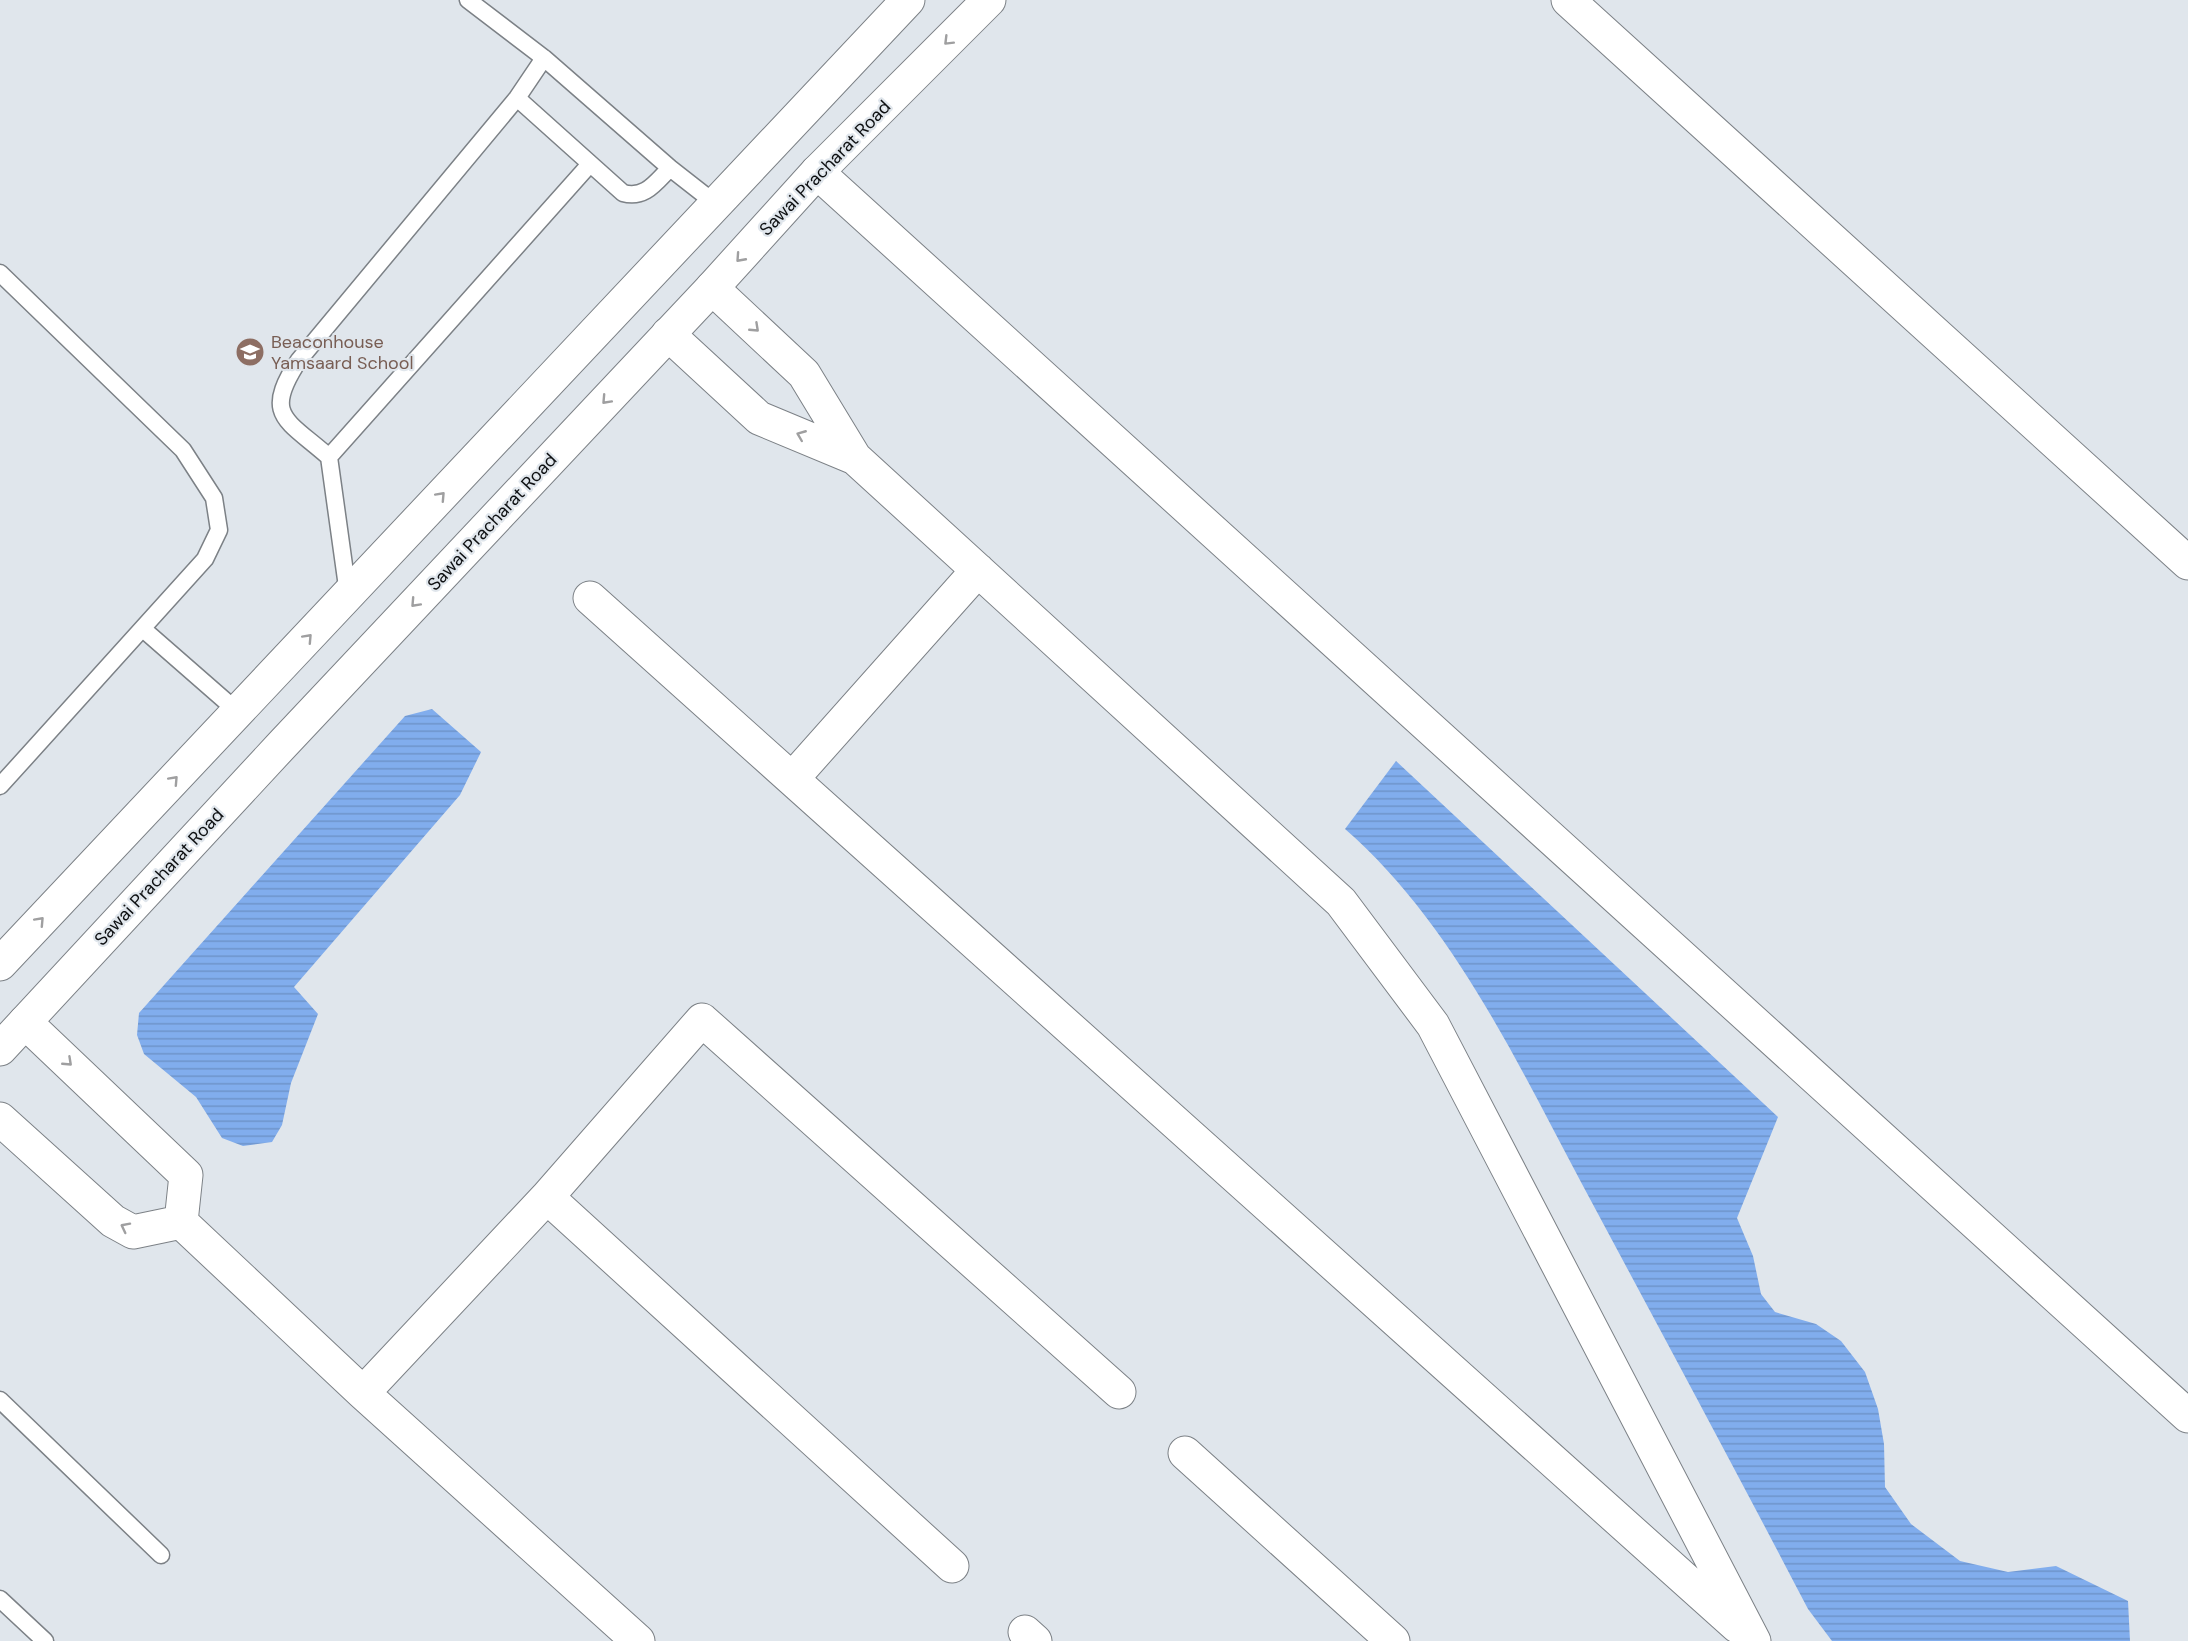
<svg xmlns="http://www.w3.org/2000/svg" width="2188" height="1641" font-family="'DM Sans',sans-serif">
<style>
.water{fill:url(#water-rules)}
.lines{fill:none;stroke-linecap:round;stroke-linejoin:round}
.service-casing{stroke:#7c8186;stroke-width:19}
.minor-casing{stroke:#7c8186;stroke-width:35}
.secondary-casing{stroke:#7c8186;stroke-width:35}
.service{stroke:#fff;stroke-width:16}
.minor{stroke:#fff;stroke-width:33}
.secondary{stroke:#fff;stroke-width:33}
.oneway{stroke:#9f9fa0}
.labels{text-anchor:middle;dominant-baseline:central;stroke-width:4.5;stroke-linejoin:round;paint-order:stroke}
.street-label{font-size:18px;fill:#0e1012;stroke:#e0e6ec}
.education-label{font-size:18px;fill:#785e54;stroke:#e0e6ec;text-anchor:start}
</style>
<defs>
<pattern id="water-rules" width="6" height="5" patternUnits="userSpaceOnUse" patternTransform="scale(1.5)"><rect width="6" height="5" fill="#81aded"/><path d="M0 2.5h6" fill="none" stroke="#6e94ca"/></pattern>
</defs>
<rect width="100%" height="100%" fill="#e0e6ec"/>
<path class="water" d="M432,709l49,43 -21,43 -166,192 24,27 -27,69 -9,42 -10,17 -29,4 -21,-8 -26,-41 -52,-43 -7,-19 2,-22 266,-297z
M1396,761l382,356 -41,101 16,38 8,38 14,18 41,12 25,17 24,31 13,37 6,35 1,43 26,37 49,37 48,11 48,-6 72,35 2,40h-298l-24,-32c-74,-142 -150,-283 -226,-425 -65,-122 -131,-263 -237,-355z"/>
<g class="lines">
<g class="service-casing">
<path id="service" d="M468,0l76,58 126,110 46,36
M544,58l-27,40 -218,262c-37,56 -13,59 30,97l261,-293
M517,98l106,95c22,6 32,-10 47,-25
M0,273l183,177 31,48 5,32 -14,29 -205,227
M329,457l19,137
M143,629l95,83
M0,1400l161,155
M0,1599l45,42"/>
</g>
<g class="minor-casing">
<path id="minor" d="M1568,0l620,563
M817,172l1371,1244
M712,288l92,86 51,84 486,444 92,123 321,616
M668,334l91,84 96,40
M590,598l1147,1028
M792,779l186,-209
M25,1022l161,153 -5,47
M0,1119l113,102 20,11 48,-10
M547,1197l405,369
M181,1222l182,171 275,248
M363,1393l184,-196 155,-177 417,372
M1185,1453l208,188
M1025,1632l10,9"/>
</g>
<g class="secondary-casing">
<path id="secondary" d="M0,964l908,-964
M0,1049l281,-303 431,-458 105,-116 172,-172"/>
</g>
<use href="#service" class="service"/>
<use href="#minor" class="minor"/>
<use href="#secondary" class="secondary"/>
</g>
<defs><path id="oneway-chevron" d="M-2-3.5L2.5 0L-2 3.5" fill="none" stroke-width="1.6" stroke-linecap="round" stroke-linejoin="round" transform="scale(1.5)"/></defs>
<g class="oneway">
<use href="#oneway-chevron" transform="translate(948 41) rotate(135)"/>
<use href="#oneway-chevron" transform="translate(740 258) rotate(132)"/>
<use href="#oneway-chevron" transform="translate(755 328) rotate(43)"/>
<use href="#oneway-chevron" transform="translate(606 400) rotate(133)"/>
<use href="#oneway-chevron" transform="translate(801 435) rotate(-158)"/>
<use href="#oneway-chevron" transform="translate(441 496) rotate(-47)"/>
<use href="#oneway-chevron" transform="translate(415 603) rotate(133)"/>
<use href="#oneway-chevron" transform="translate(308 638) rotate(-47)"/>
<use href="#oneway-chevron" transform="translate(174 780) rotate(-47)"/>
<use href="#oneway-chevron" transform="translate(40 921) rotate(-47)"/>
<use href="#oneway-chevron" transform="translate(68 1062) rotate(43)"/>
<use href="#oneway-chevron" transform="translate(125 1227) rotate(-153)"/>
</g>
<defs>
<g id="school-disc" transform="scale(1.5)"><circle r="9.5" fill="#8d6e63" stroke="#e0e6ec"/><path d="M0-5L7-2L0 1L-7-2ZM-4 1L0 2.5L4 1V4Q0 6-4 4Z" fill="#fff"/></g>
</defs>
<g fill-rule="evenodd">
<use href="#school-disc" x="250" y="352"/>
</g>
<g class="labels">
<g class="street-label">
<text transform="translate(825 168) rotate(-46)">Sawai Pracharat Road</text>
<text transform="translate(492 522) rotate(-47)">Sawai Pracharat Road</text>
<text transform="translate(159 877) rotate(-47)">Sawai Pracharat Road</text>
</g>
<g class="education-label">
<text x="271" y="342">Beaconhouse<tspan x="271" dy="21">Yamsaard School</tspan></text>
</g>
</g>
</svg>
